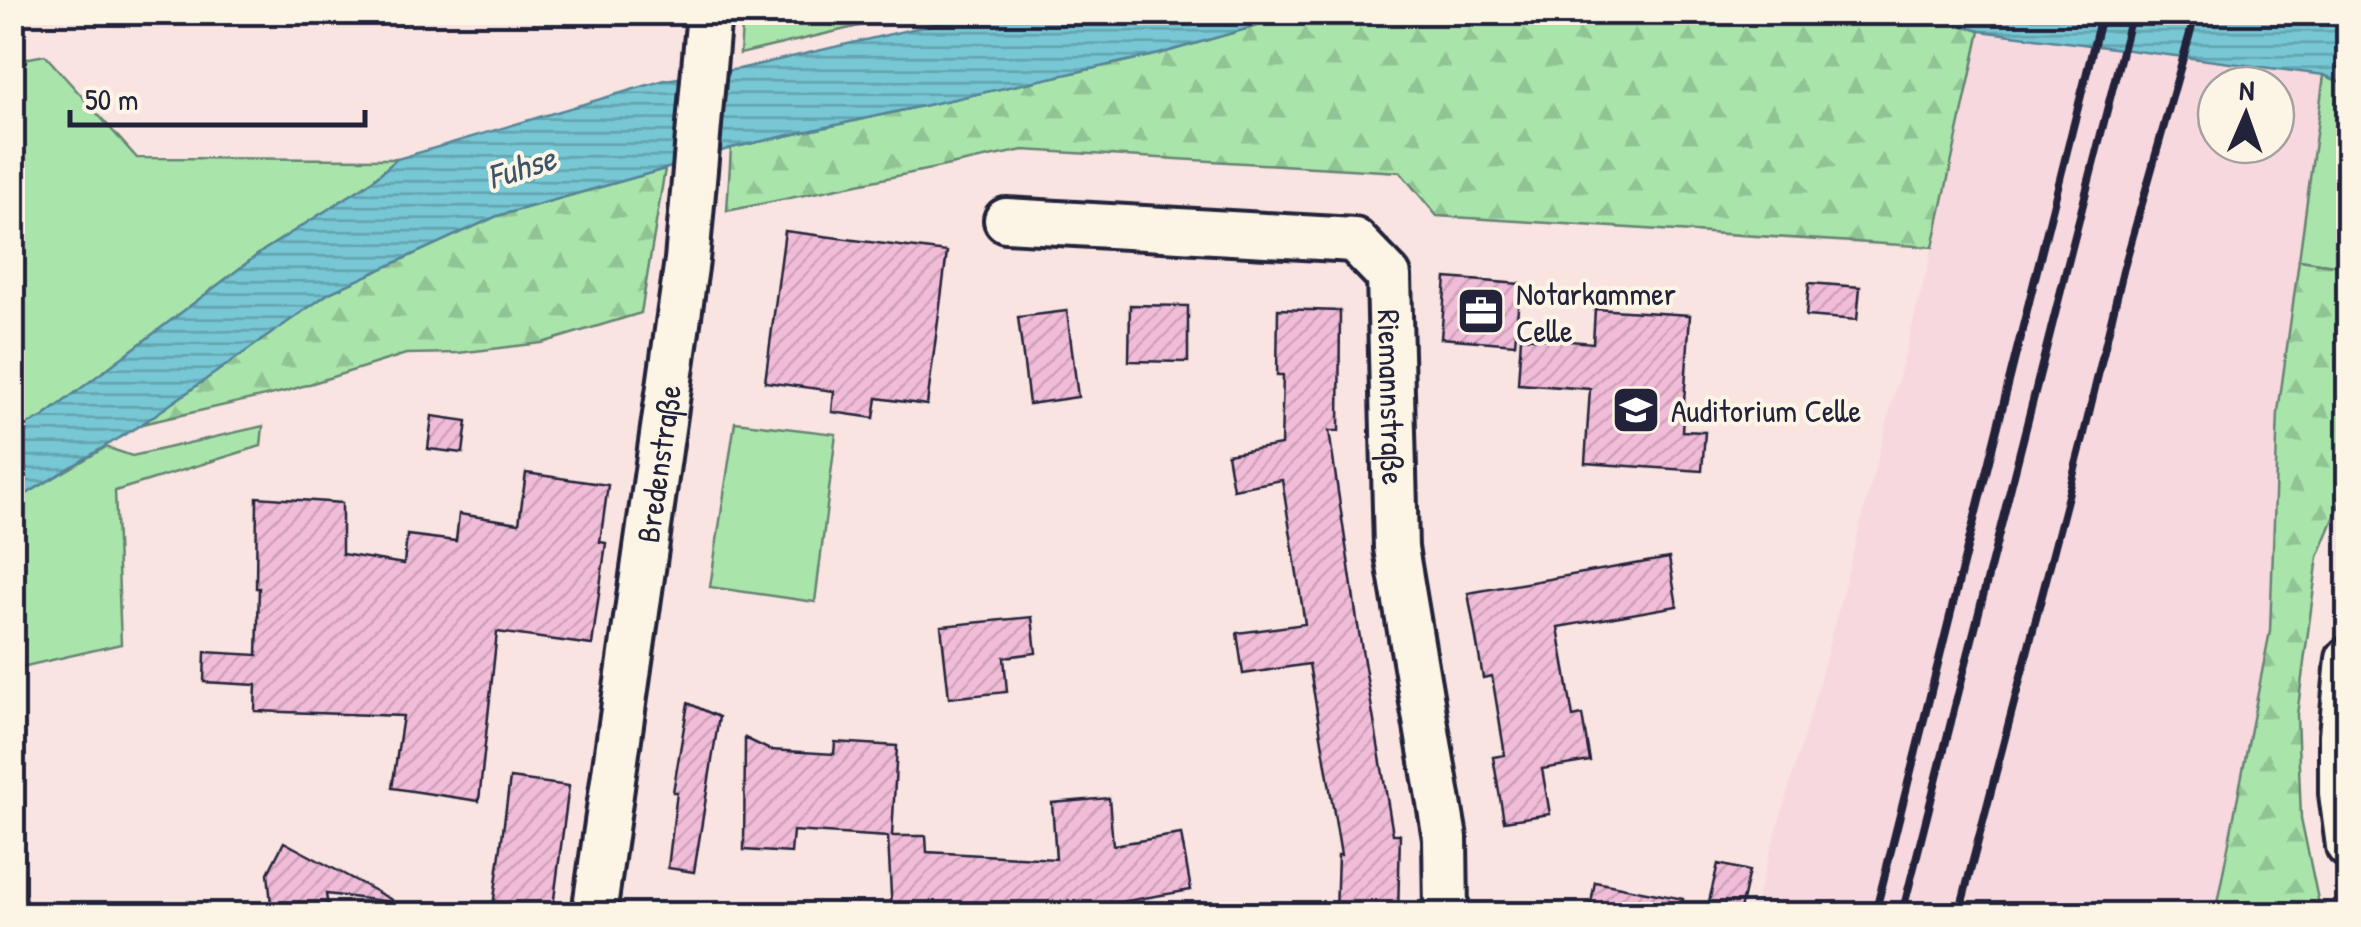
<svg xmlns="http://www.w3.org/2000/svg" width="2361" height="927" font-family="'Patrick Hand',sans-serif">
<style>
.built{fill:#f7d8de;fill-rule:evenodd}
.grass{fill:#a9e5ab;stroke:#668473;stroke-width:2.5}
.forest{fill:url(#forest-firs);stroke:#668473;stroke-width:2.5}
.water{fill:url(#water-rules);stroke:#568597;stroke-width:2.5}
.building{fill:url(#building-hatch);stroke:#22223b;stroke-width:2.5}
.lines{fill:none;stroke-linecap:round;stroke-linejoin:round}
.minor-casing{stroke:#22223b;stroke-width:50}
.minor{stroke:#fcf5e5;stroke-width:42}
.rail{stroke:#22223b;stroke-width:8}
.labels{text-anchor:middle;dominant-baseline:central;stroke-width:8;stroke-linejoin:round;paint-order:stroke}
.poi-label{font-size:32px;fill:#22223b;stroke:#fcf5e5;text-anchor:start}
.street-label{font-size:32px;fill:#22223b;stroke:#fcf5e5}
.water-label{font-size:35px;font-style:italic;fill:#3c5469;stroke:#fcf5e5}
</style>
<defs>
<pattern id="forest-firs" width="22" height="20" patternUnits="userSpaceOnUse" patternTransform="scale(2.5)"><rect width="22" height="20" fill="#a9e5ab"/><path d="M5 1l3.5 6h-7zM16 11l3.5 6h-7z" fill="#91c494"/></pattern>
<pattern id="water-rules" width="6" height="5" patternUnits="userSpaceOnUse" patternTransform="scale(2.5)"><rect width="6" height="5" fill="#78c7d4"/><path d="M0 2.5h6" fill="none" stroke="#62a1ad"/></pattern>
<pattern id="building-hatch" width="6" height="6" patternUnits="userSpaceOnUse" patternTransform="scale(2.5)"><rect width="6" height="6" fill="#f1bcd7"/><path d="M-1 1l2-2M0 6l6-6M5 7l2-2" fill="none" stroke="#cea1b9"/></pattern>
</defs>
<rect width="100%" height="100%" fill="#f9e4e1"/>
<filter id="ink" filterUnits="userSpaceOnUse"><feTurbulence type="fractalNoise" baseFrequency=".01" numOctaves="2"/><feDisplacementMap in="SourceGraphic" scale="20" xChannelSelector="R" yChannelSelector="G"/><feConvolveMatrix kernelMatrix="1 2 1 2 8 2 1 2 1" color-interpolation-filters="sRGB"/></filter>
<g filter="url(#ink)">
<path class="built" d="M1984,13h349l-55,399 -8,219 -55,283h-463l63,-216 118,-451zM2216,85h60v60h-60z"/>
<path class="grass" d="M743,13v-1l171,1 -174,41z
M45,55l92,103 260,1 -29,25 -104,66 -222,168 -29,13v-370z
M2324,75l24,10v182l-49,-7z
M735,422l101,12 -21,168 -105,-15z
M263,426l-2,20 -146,45 6,153 -108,25v-167l93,-55 26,9z"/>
<path class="forest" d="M1920,12l60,19 -47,216 -496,-31 -37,-44 -377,-22 -296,61 4,-63 428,-94 143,-41z
M665,169l-24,144 -99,30 -84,10 -52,1 -119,37 -145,33 187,-131 168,-77z
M2299,260l49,7v217l-30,73 -21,158 4,103 20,96h-106l55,-283 8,-219z"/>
<path class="water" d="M2251,12l97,16v57l-24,-10 -344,-44 -60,-18z
M982,13h320l-143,41 -428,94 -66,21 -168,47 -168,77 -187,131 -129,78 -1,-71 30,-13 222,-168 104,-66 29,-25 268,-79 74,-11z"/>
<path class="building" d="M785,231l162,21 -20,153 -50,-7 -3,20 -42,-6 2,-21 -69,-9z
M1446,278l74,6 -5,60 -74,-6z
M1809,283l51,4 -3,33 -51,-4z
M1130,305l58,1v56l-59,-1z
M1278,309l62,2 -1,120h-10l28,189 36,214h7l-2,80h-62l2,-59h3l-32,-191 -66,10 -6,-41 68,-9 -23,-144 -49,9 -6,-35 54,-9 2,-70h-6z
M1595,309l95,6 -8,116 23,1 -3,39 -117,-8 5,-74 -72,-5 3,-47 72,6z
M1067,311l11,86 -49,7 -11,-87z
M432,416l35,5 -4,32 -35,-4z
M526,473l82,12 -8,57 6,1 -14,102 -95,-13 -18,169 -87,-13 11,-72 -148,-5 1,-26 -52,-3 1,-30 52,3 2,-67h-3l1,-91 85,6v51l62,10 3,-29 49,6 3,-27 60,9z
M1669,558l8,48 -119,21 15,90 9,-2 8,46 -48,8 8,45 -46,7 -11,-64 12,-2 -13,-79 -9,2 -15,-85z
M1032,617l4,36 -32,4 3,35 -58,6 -8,-72z
M688,703l31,14 -25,155 -26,-4 9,-76h-4z
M745,738l25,12 64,4 1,-12 62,4 -5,90h34l1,16 129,7 -4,-56 57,-5 4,47 68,-11 10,56 -88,15 1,9h-212l-4,-77 -95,-6 -2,22 -47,-3z
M510,778l59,8 -17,128h-60z
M284,842l108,58 -1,2 -65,-8 3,20h-57l-4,-41z
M1718,864l31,7 -10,43h-33z
M1595,882l88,17 -1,15h-93z"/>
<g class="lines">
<g class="minor-casing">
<g id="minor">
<path id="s1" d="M1006,220l348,20 35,36 7,272 49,290 1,76"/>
<path d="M2348,659l-7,76v58l7,53"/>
<path id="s2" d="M594,914l93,-654 22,-248"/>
</g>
</g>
<use href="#minor" class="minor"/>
<path class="rail" d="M1875,914l227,-902
M1902,914l230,-902
M1959,914l124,-476 40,-167 73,-259"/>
</g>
</g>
<defs>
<g id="office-square" transform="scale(2.5)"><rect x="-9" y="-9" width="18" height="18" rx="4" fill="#22223b" stroke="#fcf5e5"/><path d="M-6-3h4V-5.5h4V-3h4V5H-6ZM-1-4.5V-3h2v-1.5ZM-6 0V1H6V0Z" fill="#fff"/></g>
<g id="university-square" transform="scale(2.5)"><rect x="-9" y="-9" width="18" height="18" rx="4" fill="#22223b" stroke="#fcf5e5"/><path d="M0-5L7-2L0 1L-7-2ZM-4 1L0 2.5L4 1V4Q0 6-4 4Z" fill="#fff"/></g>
</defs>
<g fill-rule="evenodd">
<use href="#office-square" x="1481" y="311"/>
<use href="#university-square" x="1636" y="410"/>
</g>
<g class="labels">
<g class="poi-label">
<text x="1516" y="293">Notarkammer<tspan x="1516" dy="37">Celle</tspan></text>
<text x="1671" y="410">Auditorium Celle</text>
</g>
<g class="street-label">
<text stroke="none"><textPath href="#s1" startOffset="520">Riemannstraße</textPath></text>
<text stroke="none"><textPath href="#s2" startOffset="455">Bredenstraße</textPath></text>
</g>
<g class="water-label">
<text transform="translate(521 167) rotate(-18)">Fuhse</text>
</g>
</g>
<rect width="2361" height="927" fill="none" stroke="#fcf5e5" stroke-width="50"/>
<rect x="25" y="25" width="2311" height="877" fill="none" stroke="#22223b" stroke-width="4" filter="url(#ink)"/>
<g transform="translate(2246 115) rotate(2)"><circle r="48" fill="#fcf5e5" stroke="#a5a1a1" stroke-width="2.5"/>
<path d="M0-8L18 38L0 25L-18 38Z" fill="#22223b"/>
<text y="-15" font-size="28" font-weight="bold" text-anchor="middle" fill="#22223b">N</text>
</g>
<path d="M70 110v15h295v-15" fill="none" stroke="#22223b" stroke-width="5"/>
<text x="85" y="110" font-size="30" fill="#22223b" stroke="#fcf5e5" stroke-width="8" paint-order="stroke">50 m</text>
</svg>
